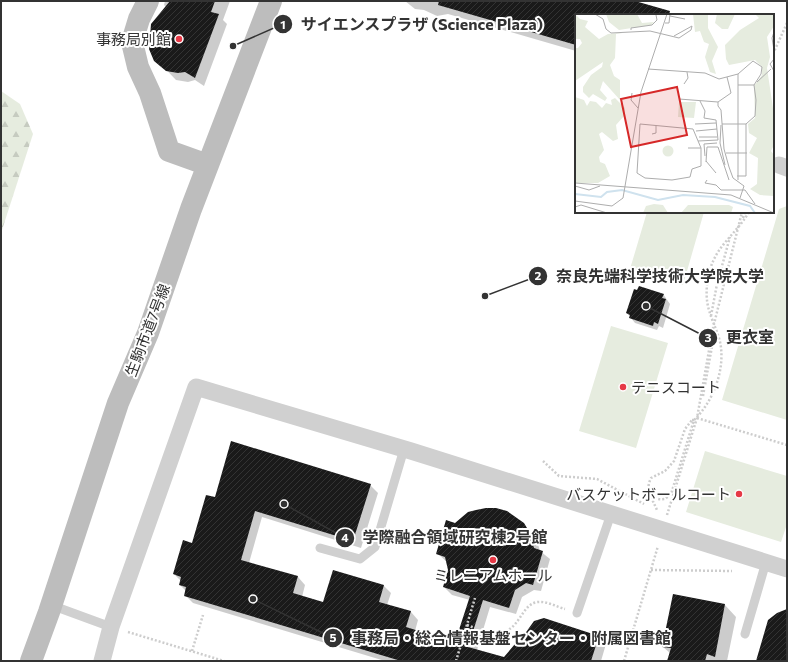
<svg xmlns="http://www.w3.org/2000/svg" width="788" height="662" font-family="Commissioner,'Noto Sans JP',sans-serif">
<style>
.grass{fill:#e6ecdf}
.forest{fill:url(#forest-firs)}
.shadow{fill:#0003}
.building{fill:url(#building-hatch)}
.lines{fill:none;stroke-linecap:round;stroke-linejoin:round}
.path{stroke:#cdcdcd;stroke-width:2.5;stroke-dasharray:2 2;stroke-linecap:butt}
.lane{stroke:#d0d0d0;stroke-width:9}
.street{stroke:#d0d0d0;stroke-width:17}
.secondary{stroke:#bdbdbd;stroke-width:22}
.poi-dot{fill:#e63946;stroke:#fff;stroke-width:1.5}
.labels{text-anchor:middle;dominant-baseline:central;stroke-width:4;stroke-linejoin:round;paint-order:stroke}
.poi-label{font-size:15px;fill:#333;stroke:#fff;text-anchor:end}
.street-label{font-size:15px;fill:#333;stroke:#fff}
.inset-river{fill:none;stroke:#cfe2ee;stroke-width:2}
.inset-road{fill:none;stroke:#adadad;stroke-width:1}
.view{fill:#d62828;fill-opacity:0.15;stroke:#d62828;stroke-width:2}
.inset-edge{fill:none;stroke:#333;stroke-width:2}
.leader{fill:none;stroke:#333;stroke-width:1.5}
.callout-dot{fill:#333;stroke:#fff;stroke-width:1.5}
.mark-label{font-size:12px;text-anchor:middle;font-weight:bold;fill:#fff}
.callout-label{font-size:16px;text-anchor:middle;font-weight:bold;fill:#333;stroke:#fff;stroke-width:4;stroke-linejoin:round;paint-order:stroke}
</style>
<defs>
<pattern id="forest-firs" width="22" height="20" patternUnits="userSpaceOnUse"><rect width="22" height="20" fill="#e6ecdf"/><path d="M5 1l3.5 6h-7zM16 11l3.5 6h-7z" fill="#c6cbc0"/></pattern>
<pattern id="building-hatch" width="6" height="6" patternUnits="userSpaceOnUse"><rect width="6" height="6" fill="#1a1a1a"/><path d="M-1 1l2-2M0 6l6-6M5 7l2-2" fill="none" stroke="#333"/></pattern>
</defs>
<rect width="100%" height="100%" fill="#fff"/>
<path class="grass" d="M787,206v214l-65,-20 57,-191z
M647,212h57l-21,73 -53,-16z
M611,326l57,17 -32,105 -57,-17z
M705,451l82,25v48l-6,18 -95,-30z"/>
<path class="forest" d="M1,91l19,13 13,30 -32,99z"/>
<path class="shadow" d="M165,1h65l-7,19 4,4 -23,62 -9,-6 -7,2 -12,-2 -24,-25 -3,-13 3,-18 14,-17 -2,-2z
M405,1h227l28,14h-84v36l-128,-37 -11,2 -13,-6 -9,-1z
M663,294l7,10 -7,24 -4,-2 -2,4 -22,-7 -8,-10z
M370,485l8,8 -17,55 -99,-31 -13,46 49,14 7,8 -3,12 22,6 60,-17 7,7 -4,12 24,7 7,8 -3,11 41,12 14,-43 -18,-5 -8,-8 5,-17 -2,-8 -10,-9 18,-29h68l14,17 3,10 10,8 -9,32 -7,-1 -12,7 -6,17 -26,-7 -13,43 22,11h-114l-192,-58 -8,-8 1,-4 -6,-6 1,-4 -7,-7 19,-30 22,-45z
M725,605l11,12 -9,44h-59l2,-8 -7,-6z
M598,637l8,7 -5,17h-99z"/>
<path class="building" d="M170,1h45l-4,11 8,2 -24,64 -10,-6 -7,1 -12,-2 -12,-10 -5,-12 2,-25z
M439,1h196l35,10 -1,4h-93v30l-138,-40z
M639,286l25,8 -2,4 4,1 -8,25 -4,-2 -1,4 -24,-8 1,-3 -4,-2 8,-24 3,1z
M231,441l140,43 -18,57 -98,-30 -14,49 57,16 -5,17 30,9 10,-32 51,15 -5,17 32,9 -5,16 49,15 15,-46 -27,-9 5,-17 -3,-13 -9,-3 10,-34 9,3 13,-11 8,-2 10,-2h10l11,3 17,12 6,10 4,15 9,3 -10,34 -7,-2 -11,7 -6,18 -26,-8 -15,47 36,10 16,-19 4,-3 10,-14 10,-3 55,18 -8,25h-190l-217,-65 2,-9 -7,-2 2,-8 -8,-3 10,-34 9,3 14,-48 9,2z
M673,594l52,10 -10,53 -8,-3 -2,7h-38l4,-13 -9,-1z
M787,609v52h-31l12,-41 9,-7z"/>
<g class="lines">
<path class="path" d="M773,54l14,-31
M743,218l2,-6
M711,316l6,-32 13,-47
M703,396l12,-66
M697,418l90,27
M692,420h2l-23,74 -6,5c-15,2 -20,-9 -14,-21l14,-7 9,-10 11,-32z
M694,420c18,-17 30,-47 27,-72 -1,-12 -8,-24 -11,-35 -5,-13 -4,-30 0,-43 6,-24 27,-37 39,-58
M543,461l16,15 38,3 47,25
M651,497l6,13
M667,515l30,-97 16,-90 29,-116
M651,570l81,1
M467,625c10,4 20,8 30,8 24,-1 23,-29 41,-31 9,-1 19,5 27,7
M128,632l96,29
M192,651l11,-36
M456,661l19,-63
M624,661l34,-115"/>
<path class="lane" d="M320,548l40,11 15,-12 29,-98
M51,605l60,22
M577,613l34,-99
M745,634l21,-72"/>
<path class="street" d="M779,165l8,3
M102,661l9,-34 85,-240 215,64 376,118"/>
<path class="secondary" d="M148,1l-9,18 -7,23 6,25 12,26 19,58 39,14
M31,661l18,-49 69,-209 30,-70 43,-124 80,-208"/>
</g>
<g class="poi-dot">
<circle cx="179" cy="39" r="4"/>
<circle cx="623" cy="387" r="4"/>
<circle cx="739" cy="494" r="4"/>
<circle cx="493" cy="560" r="4"/>
</g>
<g class="labels">
<g class="poi-label">
<text x="171" y="39">事務局別館</text>
<text x="631" y="387" text-anchor="start">テニスコート</text>
<text x="731" y="494">バスケットボールコート</text>
<text x="493" y="575" text-anchor="middle">ミレニアムホール</text>
</g>
<g class="street-label">
<text transform="translate(147 330) rotate(-69)">生駒市道7号線</text>
</g>
</g>
<g transform="translate(575 14)">
<rect width="199" height="199" fill="#fff"/>
<path d="M104,88h17l-2,16 -16,-1z" fill="#e6ecdf"/>
<path d="M0,0l5,5 8,2 -3,6 14,12 9,-5 21,-2 -13,2 -1,24 -5,7 4,11 6,4v20l-17,-19 -3,9 7,8 -2,3 -12,-7 -4,4 -6,-6v-5l8,-12 11,-8 1,-5 -28,19v-33h3l4,-5 -2,-4h-5zM31,0h31l5,9 12,-1 -3,3 -32,5 -10,-8zM118,0h15v14l10,19 -6,14 4,13 -6,-2 -5,-15 4,-13 -5,-2 -4,-11 -5,1zM142,0h18l-7,15h-6l-7,-6zM180,0h19v12l-7,11 3,20 -3,11 7,47v30l-3,6 3,4v41l-14,-1 -10,-6 7,-5 1,-26 -9,-5 8,-15 -8,-5 -1,-9 7,-6 -1,-32 8,-11v-8l-7,-7 -26,5 -3,-6 -1,-14 15,-15 19,-12zM0,83l9,3 3,6 3,-5 6,1 6,6 4,-5 6,2 -1,-5 4,-2 10,10 -1,8 -8,9 2,14 -5,2 -11,-9 -3,2 5,16 -5,7 1,5 5,2 5,12 -12,7h-23zM79,190l9,1 5,8h-25l3,-7zM113,191h41l4,2 -2,6h-50z" fill="#e6ecdf"/>
<path d="M87.5 137a5.5 5.5 0 1 1 11 0a5.5 5.5 0 1 1-11 0Z" fill="#e6ecdf"/>
<path class="inset-river" d="M0,180l26,3 6,-5 15,-2 36,10 25,-5 32,2 35,9 5,7"/>
<path class="inset-road" d="M20,0l8,5 3,10 5,4 39,-2 29,7 12,-8 1,-4 -18,10M95,2l15,3M90,9h4l1,-9M56,16v-2l21,-3 5,-5 -1,-5M199,18l-2,6 2,12M199,45l-4,5 4,7M73,55l57,4 14,6 19,-5v106M163,60l15,-13 9,6 -1,7 -7,11 2,15 -1,16 -9,8M152,63l4,16 -13,9v4l3,4 3,39 5,18 4,11 11,8 -4,12M182,68l14,-13M109,70l4,-6 -1,-6M163,71h16M57,79l-1,7 7,8M104,85l39,3M65,110l53,5 8,19v18l-9,3 -2,8 -18,3 -27,-2 -8,-5zM120,110l21,-1M147,110h24v52h-9M121,117l21,-2M77,120l4,-1v-8M124,123h18M123,127l20,-1 -2,-20 -12,-2 1,-7 -5,-10M145,129l5,22M145,129l1,-18M113,134h13M151,139h21M130,142l-1,-12 13,-1M131,147l10,12M131,148l1,-15h11l11,33M132,166l-2,3 11,2 5,5h24l10,14M0,169l156,12 43,18M0,172l14,4 11,-4M0,187l37,5 11,-8 18,-106 26,-78M0,193l6,-2 26,8"/>
<path class="view" d="M102,73l10,48 -56,12 -10,-48z"/>
<rect width="199" height="199" class="inset-edge"/>
</g>
<path class="leader" d="M233 46L283 24M485 296L538 276M646 306L708 338M284 504L345 538M253 599L333 638"/>
<g class="callout-dot">
<circle cx="233" cy="46" r="4"/>
<circle cx="485" cy="296" r="4"/>
<circle cx="646" cy="306" r="4"/>
<circle cx="284" cy="504" r="4"/>
<circle cx="253" cy="599" r="4"/>
<circle cx="283" cy="24" r="10"/>
<circle cx="538" cy="276" r="10"/>
<circle cx="708" cy="338" r="10"/>
<circle cx="345" cy="538" r="10"/>
<circle cx="333" cy="638" r="10"/>
</g>
<g class="mark-label">
<text x="283" y="29">1</text>
<text x="538" y="280">2</text>
<text x="708" y="342">3</text>
<text x="345" y="542">4</text>
<text x="333" y="642">5</text>
</g>
<g class="callout-label">
<text x="422" y="30">サイエンスプラザ (Science Plaza)</text>
<text x="660" y="282">奈良先端科学技術大学院大学</text>
<text x="750" y="343">更衣室</text>
<text x="455" y="543">学際融合領域研究棟2号館</text>
<text x="511" y="644">事務局・総合情報基盤センター・附属図書館</text>
</g>
<rect width="788" height="662" fill="none" stroke="#333333" stroke-width="4"/>
</svg>
